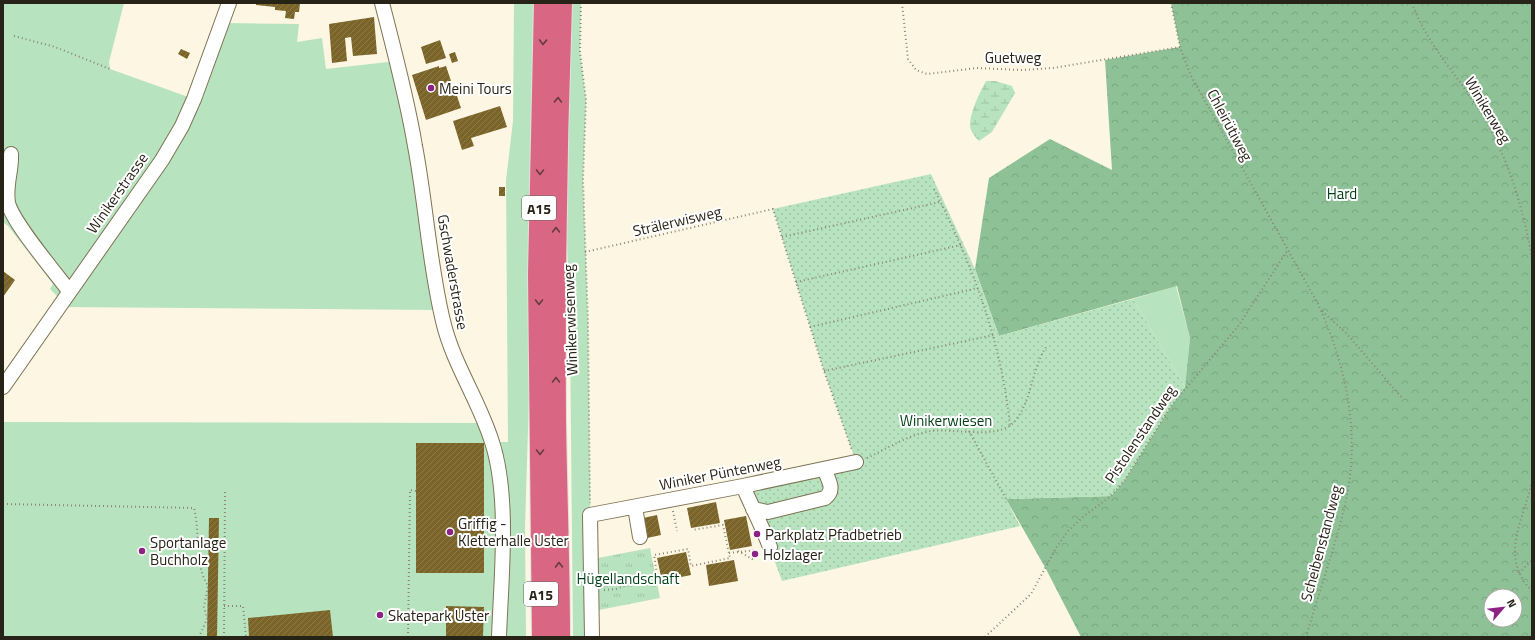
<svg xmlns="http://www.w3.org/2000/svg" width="1535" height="640" font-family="'Titillium Web',sans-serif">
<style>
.grass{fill:#b7e4be}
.forest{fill:url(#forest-crowns);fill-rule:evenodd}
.wetland{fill:url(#wetland-marsh)}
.park{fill:url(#park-tufts)}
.garden{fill:url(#garden-dots)}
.building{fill:url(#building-hatch)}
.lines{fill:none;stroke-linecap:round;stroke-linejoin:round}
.minor-casing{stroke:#7e7355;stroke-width:16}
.highway-casing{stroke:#e1e0df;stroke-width:22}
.path{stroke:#8b8575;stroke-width:2;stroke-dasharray:1 3;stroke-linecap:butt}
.minor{stroke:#fff;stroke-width:14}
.highway{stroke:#d96784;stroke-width:20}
.oneway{stroke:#663b3d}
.poi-dot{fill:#8d2285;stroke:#fff;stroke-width:1.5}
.labels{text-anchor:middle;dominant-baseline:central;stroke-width:4;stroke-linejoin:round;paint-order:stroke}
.shield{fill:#fff;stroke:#68655d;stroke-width:1}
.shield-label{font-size:14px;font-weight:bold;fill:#282317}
.street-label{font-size:15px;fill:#282317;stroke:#fff}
.poi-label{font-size:15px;fill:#282317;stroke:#fff;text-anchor:start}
.park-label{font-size:15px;fill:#003f16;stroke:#fff}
</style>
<defs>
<pattern id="forest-crowns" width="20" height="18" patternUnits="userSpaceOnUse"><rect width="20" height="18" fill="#8ec296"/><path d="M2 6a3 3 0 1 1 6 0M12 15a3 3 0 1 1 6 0" fill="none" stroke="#7aa681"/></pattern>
<pattern id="wetland-marsh" width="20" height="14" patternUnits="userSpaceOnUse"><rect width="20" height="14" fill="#b7e4be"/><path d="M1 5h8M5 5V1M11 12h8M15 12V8" fill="none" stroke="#9dc3a3"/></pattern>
<pattern id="park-tufts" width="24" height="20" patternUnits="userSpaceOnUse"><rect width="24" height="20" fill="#b7e4be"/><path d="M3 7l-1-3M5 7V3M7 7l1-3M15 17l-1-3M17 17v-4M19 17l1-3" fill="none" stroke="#9dc3a3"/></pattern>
<pattern id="garden-dots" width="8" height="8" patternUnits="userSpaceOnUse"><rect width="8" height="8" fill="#b7e4be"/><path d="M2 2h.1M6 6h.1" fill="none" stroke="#9dc3a3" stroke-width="1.8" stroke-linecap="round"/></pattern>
<pattern id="building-hatch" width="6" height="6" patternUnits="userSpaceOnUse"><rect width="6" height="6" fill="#7a6428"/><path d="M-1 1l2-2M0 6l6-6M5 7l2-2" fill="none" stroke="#8b7a4c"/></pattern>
</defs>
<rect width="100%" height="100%" fill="#fdf6e2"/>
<path class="grass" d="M3,3h121l-15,59 1,7 84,30 33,-76 72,1 -2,18 25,-4 4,31 71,-8 44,249 -383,-3 4,-6 -12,-12 3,-5 -45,-58 -5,-4z
M514,3h21l-6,228v166l-4,131 1,109h-21l-7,-195h10l-2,-262 7,-59z
M571,3h10l-1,49 6,48 -3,80 5,142 4,315h-19l-3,-302 -5,-156z
M1176,286l14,52 -5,49 -52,-88z
M3,422l482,1 8,41 3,48 -3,125h-490z"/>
<path class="forest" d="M1171,3h361v634h-451l-35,-68 -40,-70 105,-3 13,-15 47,-75 14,-19 5,-49 -13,-52 -178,50 -24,-67 14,-91 61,-39 62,31 -7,-110 75,-13zM1491,596h24v24h-24z"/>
<path class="wetland" d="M986,81h9l17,5 3,7 -23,39 -13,9c-4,-4 -9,-10 -9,-16 0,-13 10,-33 16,-44z"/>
<path class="park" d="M650,548l10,50 -61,12 -1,-52z"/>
<path class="garden" d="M931,174l44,95 24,67 134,-37 52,88 -14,19 -47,75 -13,15 -105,3 14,27 -238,55 -23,-62 -16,-33 113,-24 -32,-91 -51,-162z"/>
<path class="building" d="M256,3h44l-1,9h-4l-1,7 -9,-1 1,-7 -11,-1v-3l-19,-2z
M374,17l3,37 -24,2 -2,-19 -6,1 2,23 -15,2 -3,-39z
M440,40l6,18 -20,6 -5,-17z
M181,49l9,4 -3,6 -9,-5z
M455,52l3,9 -6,2 -3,-9z
M439,66v2l7,-2 5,15 -6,2 4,13 7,-3 5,15 -35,12 -14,-45z
M500,106l7,21 -36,11 3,8 -12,4 -9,-29z
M499,187h6v9h-6z
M3,271l12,9 -12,17z
M416,443h68v130h-68z
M716,502l4,21 -29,5 -4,-20z
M657,515l4,20 -14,3 -4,-20z
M746,516l6,30 -22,4 -6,-30z
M209,518h10l-2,119h-10z
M686,552l5,23 -29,6 -5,-23z
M734,560l4,21 -29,5 -3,-21z
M446,606l38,1 -1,30h-37z
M330,610l3,27h-84l-1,-19z"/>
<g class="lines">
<g class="minor-casing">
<path id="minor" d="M382,3c12,47 25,95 33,143 11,58 14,117 28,175 10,43 36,79 49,121 18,55 9,136 7,195
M11,154c1,17 -6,31 -3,49 5,20 47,69 61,88
M3,387l159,-227 20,-34 12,-27 35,-96
M743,486c9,21 19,40 27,61
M635,507l5,30
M753,509l15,3 57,-14c11,-8 3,-19 -1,-29
M592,637l-2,-122 153,-29 113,-24"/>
</g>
<g class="highway-casing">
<path id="highway" d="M542,637l-4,-363 6,-271
M560,637c0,-72 -3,-144 -4,-217 -1,-139 1,-278 6,-417"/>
</g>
<path class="path" d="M581,3l-1,49 6,48 -3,80 5,142 2,181
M902,3l6,56 8,11 11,4 50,-6 44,2 32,-2 127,-21
M1171,3l9,44 11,29 127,228c29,64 43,131 27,201 -11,45 -26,88 -39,132
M1412,3c14,40 45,72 68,108 27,43 44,98 52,149
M14,36l41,11 55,22
M934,189c38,75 68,153 76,238
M782,237l158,-35
M585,252l188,-43 51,162 28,79
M796,282l165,-37
M1322,311l24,22 57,66
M810,327l168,-39
M824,371l170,-36
M969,431l37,68
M867,458c21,-10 41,-23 64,-27 23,-3 67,9 83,-9 18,-20 17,-52 32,-75
M1532,481c-8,40 -34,75 0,110
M3,504l191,4c7,28 -1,53 14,78l-4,21 3,12 -8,18
M673,511l4,20
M738,551l16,9
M729,553l28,-3
M1519,573l13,-13
M604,590l12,-1 41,-15 -3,-19 34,-6 3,17 39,-8 -7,-33 -31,5
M224,606h19l3,31
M224,637l1,-145
M408,637l2,-147 6,1
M985,637l46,-43 25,-46 12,-17 16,-15 27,-20 13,-15 47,-75 68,-81 48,-74"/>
<use href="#minor" class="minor"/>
<use href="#highway" class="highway"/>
</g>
<defs><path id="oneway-chevron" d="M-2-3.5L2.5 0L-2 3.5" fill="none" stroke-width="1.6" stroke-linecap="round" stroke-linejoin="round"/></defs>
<g class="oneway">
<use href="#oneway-chevron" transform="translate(543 42) rotate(92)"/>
<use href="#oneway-chevron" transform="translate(558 100) rotate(-88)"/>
<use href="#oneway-chevron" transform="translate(540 172) rotate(91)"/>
<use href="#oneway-chevron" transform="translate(556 230) rotate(-90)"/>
<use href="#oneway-chevron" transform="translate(539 302) rotate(90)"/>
<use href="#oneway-chevron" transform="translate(556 380) rotate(-90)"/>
<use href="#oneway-chevron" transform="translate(540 452) rotate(90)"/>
<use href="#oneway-chevron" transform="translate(559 565) rotate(-91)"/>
</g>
<g class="poi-dot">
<circle cx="431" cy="88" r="4"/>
<circle cx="450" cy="532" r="4"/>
<circle cx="757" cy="534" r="4"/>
<circle cx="142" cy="551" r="4"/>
<circle cx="755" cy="554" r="4"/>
<circle cx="380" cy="615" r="4"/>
</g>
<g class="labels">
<g class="shield">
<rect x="522" y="196" width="34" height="24" rx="3"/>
<rect x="524" y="582" width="34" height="24" rx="3"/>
</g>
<g class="shield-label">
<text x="539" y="208">A15</text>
<text x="541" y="594">A15</text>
</g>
<g class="street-label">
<text x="1013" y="57">Guetweg</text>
<text transform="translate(1488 110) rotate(59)">Winikerweg</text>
<text transform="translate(1230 125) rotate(62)">Chleirütiweg</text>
<text transform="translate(117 193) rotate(-55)">Winikerstrasse</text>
<text transform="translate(677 221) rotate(-13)">Strälerwisweg</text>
<text transform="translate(453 272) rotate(80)">Gschwaderstrasse</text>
<text transform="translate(570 320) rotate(-92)">Winikerwisenweg</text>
<text transform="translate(1140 434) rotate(-56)">Pistolenstandweg</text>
<text transform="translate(720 473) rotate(-11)">Winiker Püntenweg</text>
<text transform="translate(1321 543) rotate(-75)">Scheibenstandweg</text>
</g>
<g class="poi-label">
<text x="439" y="88">Meini Tours</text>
<text x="458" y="523">Griffig -<tspan x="458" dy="17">Kletterhalle Uster</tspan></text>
<text x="765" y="534">Parkplatz Pfadbetrieb</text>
<text x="150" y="542">Sportanlage<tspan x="150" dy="17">Buchholz</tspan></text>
<text x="763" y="554">Holzlager</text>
<text x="388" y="615">Skatepark Uster</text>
</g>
<g class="park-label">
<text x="1342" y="193">Hard</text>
<text x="946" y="420">Winikerwiesen</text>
<text x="628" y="578">Hügellandschaft</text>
</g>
</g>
<rect width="1535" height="640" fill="none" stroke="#282317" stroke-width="8"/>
<g transform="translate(1503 608) rotate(62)"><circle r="19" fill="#ffffff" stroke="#a9a7a2"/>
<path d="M0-3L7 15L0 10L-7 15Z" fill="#8d2285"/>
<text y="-6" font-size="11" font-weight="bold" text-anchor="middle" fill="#282317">N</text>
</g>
</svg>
